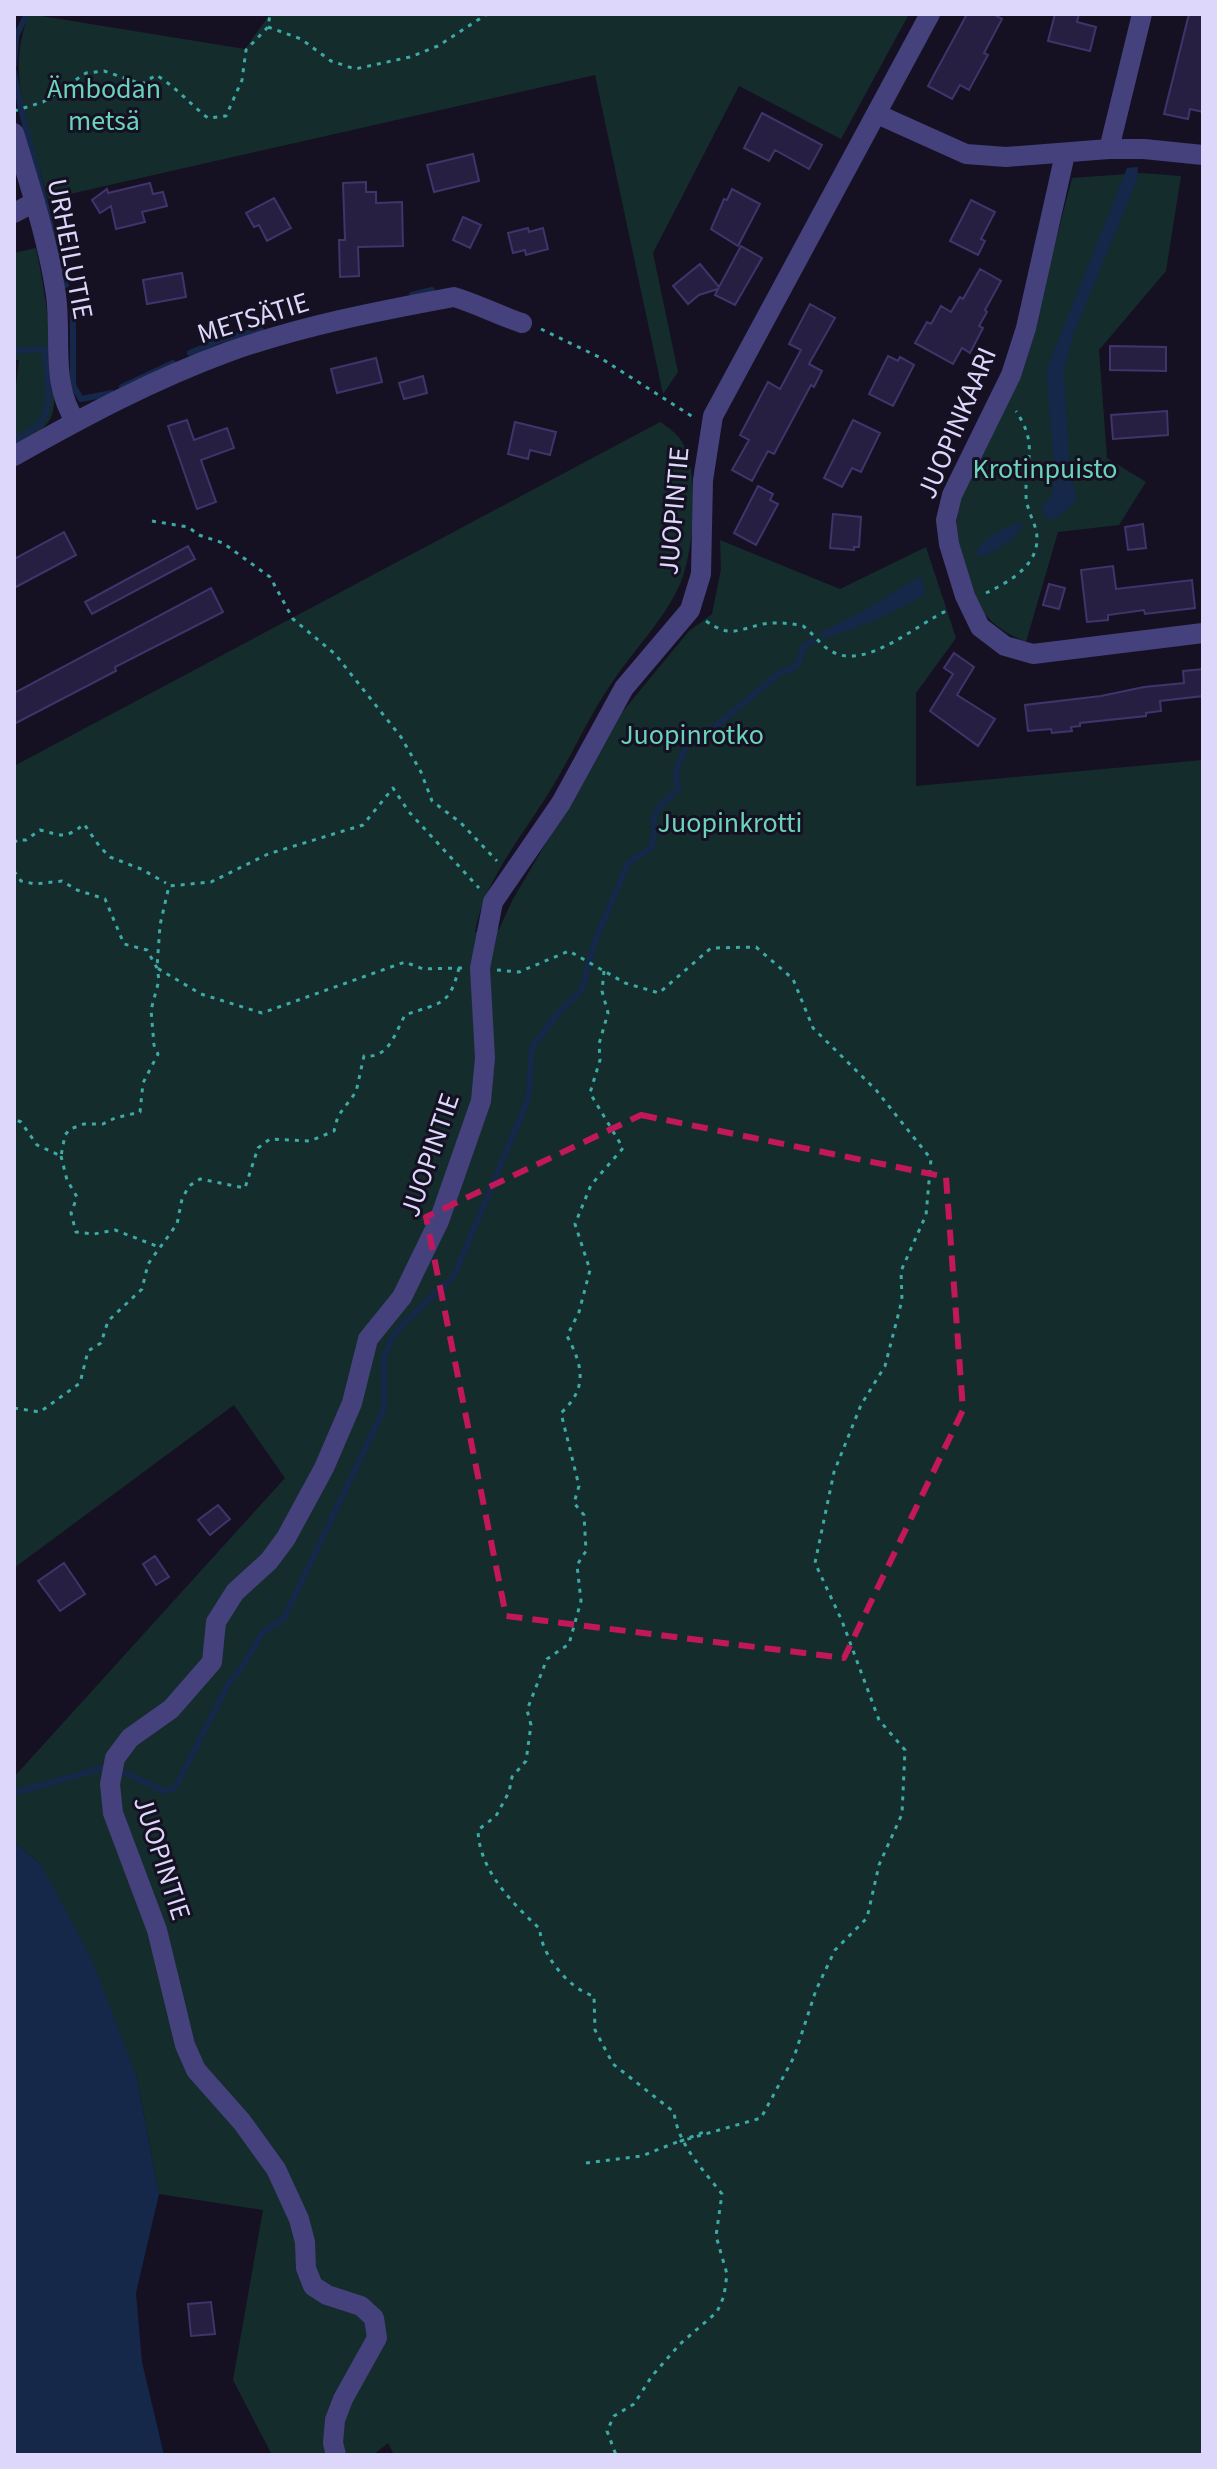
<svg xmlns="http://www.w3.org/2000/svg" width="1217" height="2469" font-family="'Source Sans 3',sans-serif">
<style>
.green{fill:#152c2c}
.water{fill:#162849}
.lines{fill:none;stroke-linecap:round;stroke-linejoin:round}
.stream{stroke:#162849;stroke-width:6}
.building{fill:#271f42;stroke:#40346b;stroke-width:2}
.path{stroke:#3caaa6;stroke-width:3;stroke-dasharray:4 6;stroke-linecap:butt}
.minor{stroke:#45417d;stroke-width:20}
.marked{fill:none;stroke:#c2185b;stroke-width:6;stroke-dasharray:16 10;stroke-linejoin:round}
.labels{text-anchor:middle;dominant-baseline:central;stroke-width:6;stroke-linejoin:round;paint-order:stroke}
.park-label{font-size:28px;fill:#6bd3bc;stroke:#151123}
.street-label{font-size:28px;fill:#dcd7fb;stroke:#151123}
</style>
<rect width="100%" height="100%" fill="#151123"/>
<path class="green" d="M29,14l216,35 25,-35h639l-68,125 -102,-53 -86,167 25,119 -15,22 -68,-319 -547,124c-16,-60 -44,-124 -19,-185z
M1141,173l40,3 -15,95 -67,79 8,108 39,24 -27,43 -61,7 -32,110c-41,-17 -52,-37 -63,-78 -6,-25 -9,-43 -2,-67l70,-160 41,-159z
M36,248c7,30 25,142 16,167 -6,16 -24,23 -38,30v-43l5,-42h-5v-107z
M660,422c9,6 17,11 22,20 18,30 12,111 -2,142 -15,35 -48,68 -69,100 -22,32 -37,67 -57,100 -28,48 -69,93 -79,148l24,-3 14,-30 40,-68 46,-91 90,-109 23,-17 9,-45 -1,-29 120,49 86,-42 30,91 -40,55v93l287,-26v1695h-809l-6,-12 -15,12h-101l-39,-75 30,-170 -104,-16 -23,-119 -96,-212 -26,-21v-65l271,-299 -51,-73 -220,163v-802z"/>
<path class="water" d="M1138,167l-1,13 -63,153 -10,36 6,110 4,7 2,15 -19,17 -8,2 -7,-7 1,-7 9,-11 3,-25 -9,-99 81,-203z
M1023,522c-2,16 -24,25 -38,34l-8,-1 -1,-4c12,-15 28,-25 47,-29z
M921,576l4,18c-33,20 -66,34 -103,45l-2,-7 38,-18z
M14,1842l26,21 50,92 46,120 23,119 -23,99 6,69 22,93h-150z"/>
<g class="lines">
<path class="stream" d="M14,65l2,-29 11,-22
M14,72l7,37 45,176
M412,295l20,-5
M73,305v80l8,14 31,-6
M14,351l30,-2c2,22 12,60 -7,77 -7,6 -16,10 -23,14
M190,353l33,-14 38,-9
M122,387l51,-24
M125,1773l39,18 11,-3 54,-105 16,-20 17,-30 22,-15 100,-209v-52l8,-19 12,-15 50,-47 74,-176 4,-53 27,-35 23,-22 13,-49 33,-78 23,-15 4,-17 -2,-12 6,-12 20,-19c-8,-16 2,-26 7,-43l16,-4 4,-7 75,-62c16,-3 20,-10 22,-25l10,-6
M14,1793l92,-26"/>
</g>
<path class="building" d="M967,14h26l9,5 -18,34 4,2 -19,35 -9,-5 -8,14 -24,-13z
M1055,14h24l-2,8 19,5 -6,24 -42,-10z
M1189,14h14v98l-13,-3 -2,10 -24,-5z
M762,113l60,32 -13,24 -34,-19 -6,11 -25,-13z
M473,154l6,27 -45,11 -7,-27z
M366,182v10h10v11l26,-1 1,44 -45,1 1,29 -19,1 -1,-37h6l-2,-57z
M150,183l3,11 10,-2 4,14 -25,6 3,10 -29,7 -5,-23 -11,7 -8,-13 15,-11 1,4z
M732,189l28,15 -22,42 -27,-17 13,-30 3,1z
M274,198l17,30 -24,13 -8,-16 -5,2 -8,-14z
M971,200l24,12 -14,27 4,2 -7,14 -28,-14z
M463,217l18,8 -11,23 -17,-8z
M528,228l1,4 14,-4 5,21 -22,6 -1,-5 -12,3 -5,-20z
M741,246l21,12 -27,47 -20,-10 3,-6 -19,6 -11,9 -15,-18 27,-22 19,23z
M980,269l21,12 -16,29 2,2 -8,14 4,2 -13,25 -8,-5 -9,16 -38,-21 12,-21 4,2 10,-18 10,6 9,-15 3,2z
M182,273l4,24 -39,7 -4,-24z
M810,304l25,14 -26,46 13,7 -8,16 -3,-2 -37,69 -6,-3 -16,30 -20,-11 17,-30 -9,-5 28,-53 12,7 21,-39 -12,-6z
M1110,346l56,1v24l-56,-1z
M888,356l10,5 2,-4 14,8 -21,41 -24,-12z
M376,358l6,24 -45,11 -6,-24z
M423,376l4,17 -23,6 -5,-16z
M1167,411l1,24 -55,4 -2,-24z
M187,420l7,20 33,-12 7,20 -33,12 15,42 -19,7 -29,-83z
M853,420l27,13 -19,39 -9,-4 -10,19 -18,-9z
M515,422l41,10 -6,23 -20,-5 -2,9 -20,-5z
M758,486l15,8 -3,6 8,4 -22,41 -22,-12z
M833,514l28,3 -2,30h-5v3l-24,-2z
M1143,524l3,24 -18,2 -3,-23z
M64,532l12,23 -62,33v-29z
M188,546l7,13 -103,55 -7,-12z
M1113,566l3,23 76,-9 3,28 -50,6 -1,-4 -36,5v5l-21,2 -6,-52z
M1049,584l16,4 -6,21 -16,-4z
M211,588l12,24 -108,55 1,4 -102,53v-31z
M954,653l20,14 -17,28 38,24 -17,27 -48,-35 23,-37 -9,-6z
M1203,669v27l-43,5 1,10 -15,2v3l-66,7v3l-9,1 1,4 -20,2 -1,-4 -23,2 -3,-26 76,-9 43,-9 40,-4 -1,-12z
M218,1505l12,14 -20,16 -12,-15z
M155,1556l14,21 -13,8 -13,-21z
M64,1563l21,31 -25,17 -22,-30z
M211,2302l4,32 -24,2 -3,-32z"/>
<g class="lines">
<path class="path" d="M268,27l33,12 30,22 24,8 55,-12 28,-11 49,-32
M14,111l29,-9 43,-29 18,-2 38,13 14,-9c20,12 34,29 52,43l18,-2 16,-36 4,-30 22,-23 2,-13
M541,329l58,28 94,60
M152,521l36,6 11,8 24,8 47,34 23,42 42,35 66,83 20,35 11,29 29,22 36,38
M986,593c25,-12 57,-30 50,-63 -3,-11 -10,-23 -10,-35 -1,-36 13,-49 -10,-84
M706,621c24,17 31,9 57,3 13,-2 27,-1 40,2 10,7 17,19 28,25 34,21 87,-28 119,-42
M14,843l3,-3h9l14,-10c21,5 25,10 44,-6l16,23 10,10 31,12 25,14
M14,871l7,10 14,3 27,-3 15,9 28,9 19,45 23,6 10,18 2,12 -8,30 3,35 4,9 -15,29 -3,29 -25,6 -12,6h-19l-14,5 -5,6 -4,21 -24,-11 -16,-23 -7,-3
M462,968l-39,1 -18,-7 -143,51 -61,-19 -44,-26 3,-43 9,-39 42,-4 57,-28 95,-29 30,-37 16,24 70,76
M497,970l22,2 50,-21 56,32 34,10 52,-45 45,-1 37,32 20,49 63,62 55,69 -5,56 -25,56 1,29 -17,66 -24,39 -27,67 -19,91 27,58 37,99 26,30 -3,64 -23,51 -12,53 -32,32 -19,40 -22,67 -33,61 -80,23 25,-10
M604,971l-2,20 6,22 -9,31 1,16 -10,33 33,55 -32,37 -16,39 15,46 -11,42 -12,24c16,30 21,52 -6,77l18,73 -5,17 10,12 2,36 -9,14 4,36 -12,43 -22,15 -20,51 4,15 -5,36 -14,16 -3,15 -13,24 -18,14c1,40 34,73 62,99 0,25 30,61 54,67l1,34 18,34 61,48c4,33 28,56 48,82l-6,42 11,38 -3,22 -7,16 -37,32 -28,32 -18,28 -20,12 -7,15 9,24
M61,1156l6,24 10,17 -6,16 5,19 18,2 21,-4 44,17
M14,1408l26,4 40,-29 8,-32 13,-8 7,-22 34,-32 6,-25 29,-40 5,-25 7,-13 11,-7 45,9 13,-40 12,-9 40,2 24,-10 4,-15 18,-24 8,-36c25,3 31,-23 41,-41 36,-13 44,-8 54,-47
M586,2163l56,-7 40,-16"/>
<path class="minor" d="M877,114l89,40 40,3 103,-8h35l59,6
M14,133c16,53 34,107 42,162 6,44 -6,89 20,127
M1109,149l33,-135
M1065,154l-39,174 -15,47 -59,120 -6,25 3,24 16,52 15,31 25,19 28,8 170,-21
M14,213l21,-11
M14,456c69,-39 140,-77 214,-104 73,-26 150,-41 226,-55 23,7 44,18 68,26
M336,2455l-3,-12 2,-23 8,-21 34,-61 -3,-20 -13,-12 -34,-11 -14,-9 -7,-18 -1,-26 -6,-23 -23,-50 -34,-47 -46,-52 -11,-25 -28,-115 -44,-117 -3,-29 5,-26 15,-20 41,-29 41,-47 4,-40 19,-30 34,-31 17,-23 38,-70 28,-65 16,-64 34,-42 37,-76 42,-120 4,-43 -5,-90 13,-66 68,-99 63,-115 66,-78 11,-36 2,-94 10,-64 217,-402"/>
</g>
<path class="marked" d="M641,1115l305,62 17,233 -119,248 -338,-42 -80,-399z"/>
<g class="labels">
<g class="park-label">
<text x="104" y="89">Ämbodan<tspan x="104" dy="32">metsä</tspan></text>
<text x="1045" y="469">Krotinpuisto</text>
<text x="692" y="735">Juopinrotko</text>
<text x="730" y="823">Juopinkrotti</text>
</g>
<g class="street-label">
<text transform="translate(70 249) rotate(79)">URHEILUTIE</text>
<text transform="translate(253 318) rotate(-17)">METSÄTIE</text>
<text transform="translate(957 423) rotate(-67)">JUOPINKAARI</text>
<text transform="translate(674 511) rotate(-85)">JUOPINTIE</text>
<text transform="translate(430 1155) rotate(-71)">JUOPINTIE</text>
<text transform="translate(162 1858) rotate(72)">JUOPINTIE</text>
</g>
</g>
<rect width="1217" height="2469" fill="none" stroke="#dcd7fb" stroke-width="32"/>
</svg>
